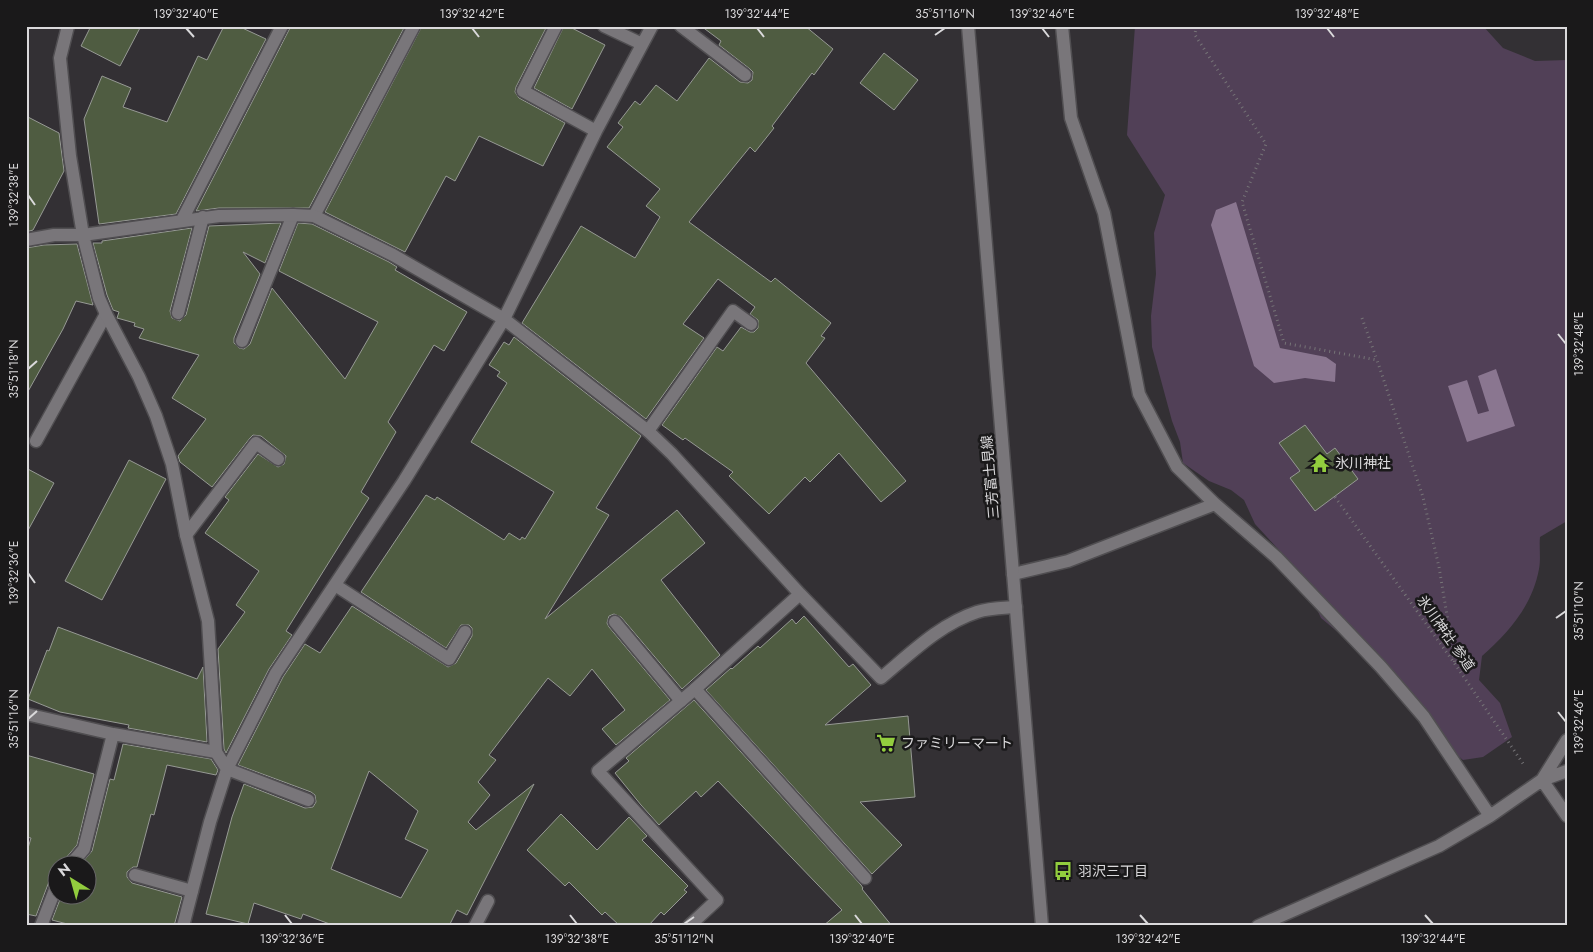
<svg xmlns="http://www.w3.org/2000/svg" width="1593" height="952" font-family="Jost,'Noto Sans JP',sans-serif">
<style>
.green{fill:#514057}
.water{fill:#8a7690}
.building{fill:#4f5c41;stroke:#969994;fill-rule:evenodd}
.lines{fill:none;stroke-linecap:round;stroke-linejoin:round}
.service-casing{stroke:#504e51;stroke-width:15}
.minor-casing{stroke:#504e51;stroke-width:15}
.secondary-casing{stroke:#504e51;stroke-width:15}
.path{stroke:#767477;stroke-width:3;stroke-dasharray:1 4;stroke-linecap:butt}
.service{stroke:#79767a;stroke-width:12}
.minor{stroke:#79767a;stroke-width:12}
.secondary{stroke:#79767a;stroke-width:12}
.ticks{fill:none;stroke:#dad9db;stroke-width:2}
.labels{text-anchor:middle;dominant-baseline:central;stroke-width:5;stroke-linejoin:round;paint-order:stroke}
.poi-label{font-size:14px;fill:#dad9db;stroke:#1a191a;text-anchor:start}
.street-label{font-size:14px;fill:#dad9db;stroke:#1a191a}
.neatline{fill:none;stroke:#dad9db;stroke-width:2}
.ticks-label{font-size:12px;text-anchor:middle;fill:#dad9db}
</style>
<rect width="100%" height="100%" fill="#333034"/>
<path class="green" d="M1135,26h348l20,22 32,13 32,-1v461l-27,16c-1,10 1,22 -1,32 -7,37 -30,63 -57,87l-3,24 21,23 12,34 -29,20 -20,3 -18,-15 -53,-75 -23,-22 -29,-14 -19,-16 -18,-38 -14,-19 -34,-37 -11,-24 -13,-10 -22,-9 -26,-18 -3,-21 -8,-21 -20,-74 -1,-31 5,-42 -2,-41 11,-38 -38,-60z"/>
<path class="water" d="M1236,202l44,146 46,9 10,7 -1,18 -30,-4 -31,5 -20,-17 -43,-141 5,-15z
M1496,369l19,57 -48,16 -19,-56 19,-6 11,34 11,-3 -11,-35z"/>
<path class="building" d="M91,26h50l-21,40 -39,-20z
M224,26h14l28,13 -90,175 -77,10 -15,-105 18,-43 29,12 -8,19 44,15 31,-66 9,4z
M291,26h114l-96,182h-90l-23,3z
M422,26h125l-31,61 -1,5 4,6 46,25 -22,43 -64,-30 -24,45 -9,-5 -41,76 -80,-40z
M564,26h4l37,19 -33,64 -38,-21z
M701,26h104l28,23 -19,26 -2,-2 -40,53 2,2 -19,24 -5,-5 -61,75 82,60 4,-4 56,45 -10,13 4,2 -19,25 100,118 -25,21 -42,-49 -29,29 -5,-5 -36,37 -40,-38 4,-4 -48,-34 -2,2 -21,-15 55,-78 6,4 18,-24 9,5h4l4,-4v-8l-8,-6 5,-7 -37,-28 -35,45 21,14 -58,81 -124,-96 59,-97 54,32 25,-41 -14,-11 14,-17 -53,-42 16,-20 -5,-4 17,-22 5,4 16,-20 21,16 32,-43 31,24 8,1 4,-3 1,-8 -3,-3 -31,-24 2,-4z
M884,53l34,27 -24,30 -34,-27z
M26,116l33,17 5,38 -31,59 -7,2z
M281,223l-16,40 -22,-11 17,22 -26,64v5l5,5 5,1 6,-5 22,-56 73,91 33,-57 -99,-51 19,-48 14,1 77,38 8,5 -2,3 72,42 -23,39 -10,-6 -46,77 8,10 -35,60 8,6 -83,133 6,4 -23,34 -43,84 -2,-4 -6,-100 27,-37 -9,-7 23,-34 -54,-38 24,-33 -4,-3 33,-43 20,13 6,-3 2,-8 -25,-20 -8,-1 -3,3 -38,49 -32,-25 -2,-6 28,-37 -34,-21 27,-43 -60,-17 5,-9 -10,-3 1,-3 -18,-5 2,-6 -6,-2 -6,-15 -14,-52h9v-2l90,-13 -22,83 2,7 8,3 6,-6 23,-89z
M77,244l16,61 -17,-4 -13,28 -37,66v-147l18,-3z
M514,337l127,99 -45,72 13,7 -64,104 132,-109 28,33 -44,37 59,75 -38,34 -61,-72 -7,-3 -5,2 -2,7 2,4 61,73 -54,45 -14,-16 23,-19 -33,-41 -22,27 -22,-18 -59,77 7,5 -18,22 12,13 -22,27 8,8 58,-46 -67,131 -10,-5 -8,16h-114l-32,-12 -2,5 -47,-16 -6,21 -42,-10 26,-97 12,-33 61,24 8,-1 3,-5 -1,-7 -4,-3 -73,-27 45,-88 22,-33 15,9 32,-47 96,61 8,-4 16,-27v-8l-3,-3h-8l-15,23 -85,-56 65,-97 9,5 2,-3 67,43 5,-7 11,7 2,-3 3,2 29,-47 -83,-50 36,-59 -10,-7 3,-4 -11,-7 15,-23 5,3zM369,771l49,40 -13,28 23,11 -27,48 -70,-29z
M1305,425l22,29 8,-6 23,31 -43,32 -25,-33 10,-7 -21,-28z
M129,460l37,19 -64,121 -37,-19z
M26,468l28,15 -28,51z
M804,616l45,51 4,-3 18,21 -46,40 83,-9 7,81 -55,5 42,43 -30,29 -166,-184 25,-22 1,1 26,-23 2,2 32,-29 4,5z
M58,627l139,52 6,-12 4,75 -79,-14 1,-3 -69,-13 -32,-13 19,-49 2,1z
M694,700l167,185 2,3 -1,1 30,37h-69l19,-16 -124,-129 -17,16 -5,-6 -37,34 -18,-20 -26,-32 14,-12 -3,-3z
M123,744l88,15 7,11 -2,5 -49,-10 -13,50 -3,-1 -14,53h-4l-6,5v5l5,6 50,14 -8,29h-99l-23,-6 10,-26h26v-30h-7l11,-13 18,-72 4,1z
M26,755l68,19 -17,71 -12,14 -2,5h-5v10l-5,1 -3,4 -14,37 -10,-2v-59l5,-17 -5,-1z
M561,814l36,36 32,-33 18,19 -5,4 46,46 -4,4 3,2 -23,23 -3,-3 -13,14h-28l-15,-14 -3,3 -33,-33 -4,4 -38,-36z"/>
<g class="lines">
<g class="service-casing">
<path id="service" d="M681,26l64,49
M314,216l100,-190
M178,313l25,-96
M242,341l51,-126
M648,431l85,-120 18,13
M36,441l70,-127
M186,535l70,-92 22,16
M335,585l114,74 16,-27
M615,622l66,79
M695,689l170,189
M26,714l87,20 103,18
M227,769l81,31
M71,864l13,-15 29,-115
M135,875l57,16
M41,926l17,-44
M475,926l13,-25"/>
</g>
<g class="minor-casing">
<path id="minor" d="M68,26l-8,32 10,98 13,79 16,63 7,16 33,63 17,39 16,48 14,71 22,86 8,131 11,17
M556,26l-33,65 73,40
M604,26l38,18
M1062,26l9,92 33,95 35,181 38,73 38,37 61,53 105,110 43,50 66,99
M182,220l100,-194
M26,240l28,-5h29l136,-19 74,-1 21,1 79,39 111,64 144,112 24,23 128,140 81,84c30,-25 59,-54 96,-66 12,-4 26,-4 39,-5
M1013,574l55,-13 147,-57
M1542,780l25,36
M1542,780l25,-9
M183,926l27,-104 17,-53 49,-96 128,-192 100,-162 92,-188 56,-105
M689,926l28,-26 -119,-129 97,-82 105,-95
M1258,926l181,-80 51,-30 52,-36 25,-40"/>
</g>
<g class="secondary-casing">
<path id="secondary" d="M968,26l74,900"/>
</g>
<path class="path" d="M1196,26l-1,9 71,109 -24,58 42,141 93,17 46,137 16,70 16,97
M1362,318l15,42
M1335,497l120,167 69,101"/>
<use href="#service" class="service"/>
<use href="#minor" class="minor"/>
<use href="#secondary" class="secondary"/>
</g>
<path class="ticks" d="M186,28l8,9M472,28l7,9M757,28l7,9M1042,28l7,9M1327,28l7,9M935,35l10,-7M28,195l7,10M1558,334l8,10M28,369l9,-8M28,573l7,10M1556,618l10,-7M1558,712l8,10M28,719l9,-8M285,915l7,9M570,915l7,9M855,915l7,9M1140,915l8,9M1425,915l8,9M684,924l10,-7"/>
<defs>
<g id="temple-bare" transform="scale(1.5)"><path d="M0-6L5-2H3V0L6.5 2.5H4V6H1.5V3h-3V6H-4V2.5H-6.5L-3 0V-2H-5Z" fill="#92cd3e" stroke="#1a191a" stroke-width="2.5" paint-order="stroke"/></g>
<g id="supermarket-bare" transform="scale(1.5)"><path d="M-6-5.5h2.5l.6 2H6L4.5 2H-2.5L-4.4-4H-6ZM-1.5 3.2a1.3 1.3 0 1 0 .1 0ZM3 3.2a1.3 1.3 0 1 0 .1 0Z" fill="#92cd3e" stroke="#1a191a" stroke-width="2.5" paint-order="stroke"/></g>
<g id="bus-bare" transform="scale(1.5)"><path d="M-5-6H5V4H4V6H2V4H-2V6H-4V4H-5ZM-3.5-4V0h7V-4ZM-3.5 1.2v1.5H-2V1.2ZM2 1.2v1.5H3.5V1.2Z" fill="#92cd3e" stroke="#1a191a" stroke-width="2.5" paint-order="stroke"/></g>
</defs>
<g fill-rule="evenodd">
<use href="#temple-bare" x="1320" y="463"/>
<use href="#supermarket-bare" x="886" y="743"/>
<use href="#bus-bare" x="1063" y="871"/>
</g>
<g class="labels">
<g class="poi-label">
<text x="1335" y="463">氷川神社</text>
<text x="901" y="743">ファミリーマート</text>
<text x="1078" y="871">羽沢三丁目</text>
</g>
<g class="street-label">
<text transform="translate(990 477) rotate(-95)">三芳富士見線</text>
<text transform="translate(1446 633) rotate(55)">氷川神社 参道</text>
</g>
</g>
<rect width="1593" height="952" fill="none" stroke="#1a191a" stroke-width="55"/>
<g transform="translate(72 880) rotate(323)"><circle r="24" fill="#1a191a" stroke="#676667"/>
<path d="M0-4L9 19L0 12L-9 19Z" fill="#92cd3e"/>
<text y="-8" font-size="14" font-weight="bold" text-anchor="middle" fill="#dad9db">N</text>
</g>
<rect x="28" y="28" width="1538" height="896" class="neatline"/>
<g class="ticks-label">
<text x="186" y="18">139°32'40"E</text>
<text x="472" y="18">139°32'42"E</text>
<text x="757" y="18">139°32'44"E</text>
<text x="945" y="18">35°51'16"N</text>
<text x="1042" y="18">139°32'46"E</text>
<text x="1327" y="18">139°32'48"E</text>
<text transform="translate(14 195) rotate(-90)" y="4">139°32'38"E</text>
<text transform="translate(1579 344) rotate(-90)" y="4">139°32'48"E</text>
<text transform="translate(14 369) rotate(-90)" y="4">35°51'18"N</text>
<text transform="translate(14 573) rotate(-90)" y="4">139°32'36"E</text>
<text transform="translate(1579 611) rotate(-90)" y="4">35°51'10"N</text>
<text transform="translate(14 719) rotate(-90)" y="4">35°51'16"N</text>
<text transform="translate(1579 722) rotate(-90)" y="4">139°32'46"E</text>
<text x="292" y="943">139°32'36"E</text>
<text x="577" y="943">139°32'38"E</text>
<text x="684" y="943">35°51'12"N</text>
<text x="862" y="943">139°32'40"E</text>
<text x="1148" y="943">139°32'42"E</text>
<text x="1433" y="943">139°32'44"E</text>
</g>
</svg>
